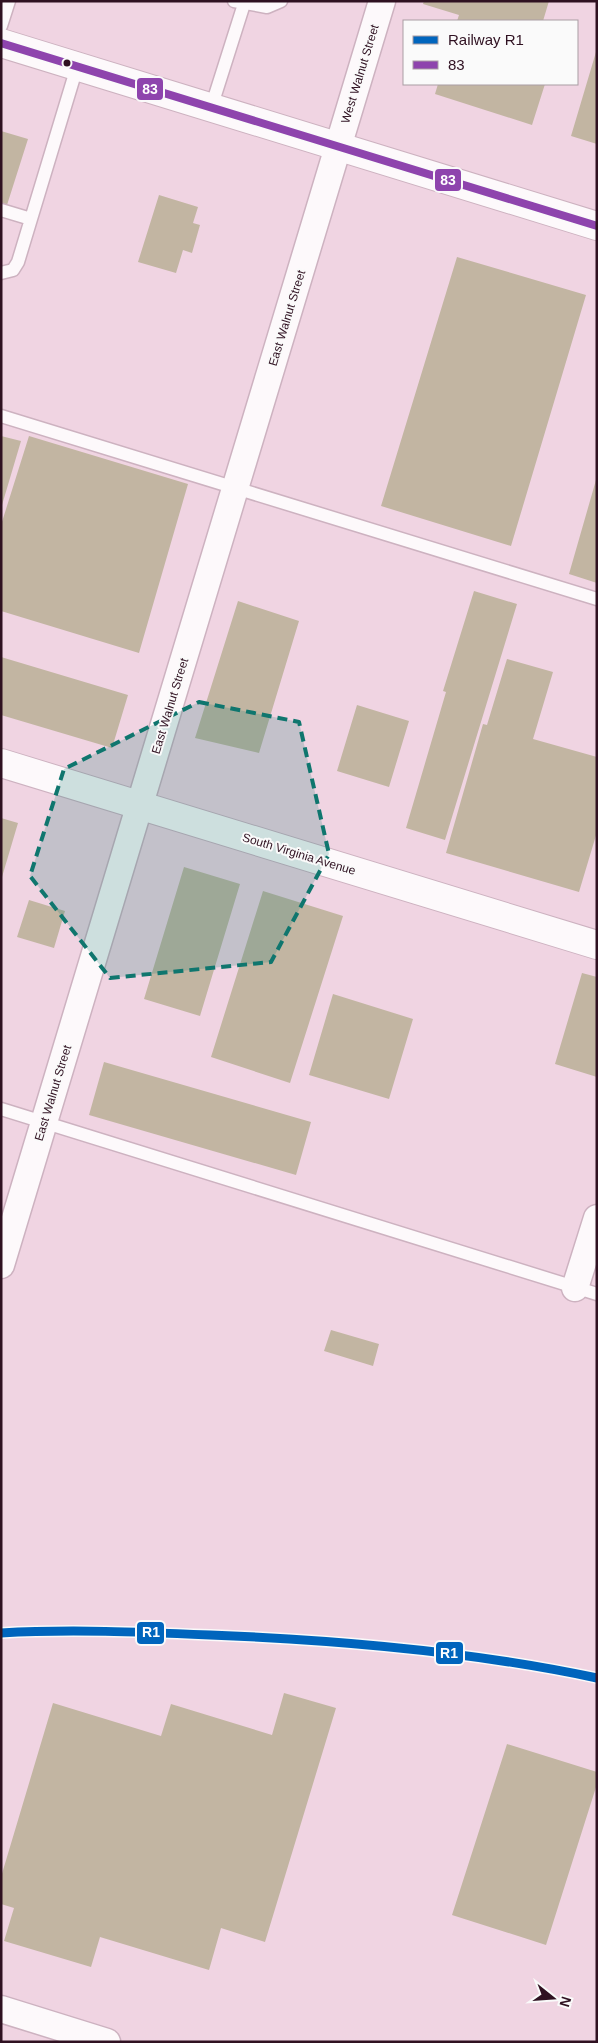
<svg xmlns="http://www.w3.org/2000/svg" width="598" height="2043" font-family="Helvetica,sans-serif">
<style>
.building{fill:#c2b5a2}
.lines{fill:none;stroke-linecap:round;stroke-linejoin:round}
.lane-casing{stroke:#cdb2c0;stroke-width:15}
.street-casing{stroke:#cdb2c0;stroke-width:29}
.secondary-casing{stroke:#cdb2c0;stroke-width:30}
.primary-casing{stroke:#cdb2c0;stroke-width:30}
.lane{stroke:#fdf9fb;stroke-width:12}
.street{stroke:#fdf9fb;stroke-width:26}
.secondary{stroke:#fdf9fb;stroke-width:28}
.primary{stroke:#fdf9fb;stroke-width:28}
.bus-1-casing{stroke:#fafafa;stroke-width:11}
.bus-1{stroke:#8e44ad;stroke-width:8}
.rail-1-casing{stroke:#fafafa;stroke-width:12}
.rail-1{stroke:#0065bd;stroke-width:9}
.marked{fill:#0f766e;fill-opacity:0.2;stroke:#0f766e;stroke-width:4;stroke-dasharray:10 6;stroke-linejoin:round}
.bus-dot{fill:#2f1121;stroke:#fafafa;stroke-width:2}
.labels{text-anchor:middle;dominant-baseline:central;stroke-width:4;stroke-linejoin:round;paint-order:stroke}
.street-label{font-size:12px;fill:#2f1121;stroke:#fafafa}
.line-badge{stroke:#fafafa;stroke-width:2}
.badge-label{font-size:14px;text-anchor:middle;font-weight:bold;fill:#fff}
</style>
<rect width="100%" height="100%" fill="#f0d4e2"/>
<path class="building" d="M424,1h125l-6,20h-86l2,-6 -36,-11z
M596,52h1v92l-26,-8z
M438,84h107l-13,41 -97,-31z
M1,131l27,8 -21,66 -6,-2z
M159,195l39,12 -5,16 7,2 -8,28 -9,-3 -7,23 -38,-11z
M457,257l129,38 -75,251 -130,-40z
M1,436l20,5 -19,64h-1z
M29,436l159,48 -49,169 -138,-42v-86z
M596,480h1v103l-28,-9z
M474,591l43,13 -72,236 -39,-12 40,-136 -3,-1z
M238,601l61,20 -40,132 -64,-15z
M1,657l127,38 -16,53 -111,-33z
M507,659l46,13 -20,67 64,18v75l-18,60 -133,-39 37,-129 4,1z
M357,705l52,16 -20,66 -52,-16z
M1,818l17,5 -16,54h-1z
M184,867l56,17 -40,132 -56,-17z
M263,891l80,25 -53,167 -79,-26z
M29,900l36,11 -11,37 -37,-11z
M582,973l15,4v100l-42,-13z
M333,994l80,25 -24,80 -80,-24z
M104,1062l207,60 -15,53 -207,-60z
M331,1330l48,14 -6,22 -49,-15z
M284,1693l52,15 -71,234 -44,-14 -12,42 -109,-33 -9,30 -87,-26 10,-33 -13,-4v-27l52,-174 108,33 10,-32 101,31z
M507,1744l90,28v12l-51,161 -94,-30z"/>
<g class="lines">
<g class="lane-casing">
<path id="lane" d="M234,1l33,6 14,-6
M1,26l8,-25
M211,108l33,-104
M1,210l30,9
M1,273l12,-3 5,-8 59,-195
M1,416l596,183
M1,1109l596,185"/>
</g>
<g class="street-casing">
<path id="street" d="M1,1265l381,-1264
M575,1288l22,-70
M1,2009l106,33"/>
</g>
<g class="secondary-casing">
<path id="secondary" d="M1,763l596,182"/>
</g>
<g class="primary-casing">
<path id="primary" d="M1,43l596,183"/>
</g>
<use href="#lane" class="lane"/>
<use href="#street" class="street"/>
<use href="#secondary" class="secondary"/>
<use href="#primary" class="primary"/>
<g class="bus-1-casing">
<path id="bus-1" d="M1,43l596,183"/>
</g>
<use href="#bus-1" class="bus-1"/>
<g class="rail-1-casing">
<path id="rail-1" d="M1,1633c69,-4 139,-1 209,2 129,5 260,16 387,43"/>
</g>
<use href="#rail-1" class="rail-1"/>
</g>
<path class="marked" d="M199,702l100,20 30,132 -58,108 -161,16 -80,-102 34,-107z"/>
<circle class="bus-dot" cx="67" cy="63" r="4.5"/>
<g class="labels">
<g class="street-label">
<text transform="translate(360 74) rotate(-73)">West Walnut Street</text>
<text transform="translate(287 318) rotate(-73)">East Walnut Street</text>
<text transform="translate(170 706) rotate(-73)">East Walnut Street</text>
<text transform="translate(299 854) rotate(17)">South Virginia Avenue</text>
<text transform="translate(53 1093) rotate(-73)">East Walnut Street</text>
</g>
</g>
<g class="line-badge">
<rect x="136" y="77" width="28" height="24" rx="5" fill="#8e44ad"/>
<rect x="434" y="168" width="28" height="24" rx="5" fill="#8e44ad"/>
<rect x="136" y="1621" width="29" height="24" rx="5" fill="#0065bd"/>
<rect x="435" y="1641" width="29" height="24" rx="5" fill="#0065bd"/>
</g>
<g class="badge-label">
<text x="150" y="94">83</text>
<text x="448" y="185">83</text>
<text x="151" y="1637">R1</text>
<text x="449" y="1658">R1</text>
</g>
<rect width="598" height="2043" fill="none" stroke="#2f1121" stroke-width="5"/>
<rect x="403" y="20" width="175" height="65" fill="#fafafa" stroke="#a99da3"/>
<rect x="413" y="36" width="25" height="8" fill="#0065bd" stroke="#a99da3"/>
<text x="448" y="45" font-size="15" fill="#2f1121">Railway R1</text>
<rect x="413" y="61" width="25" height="8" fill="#8e44ad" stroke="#a99da3"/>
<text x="448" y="70" font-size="15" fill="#2f1121">83</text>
<g transform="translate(553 1998) rotate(107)" stroke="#fafafa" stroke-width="4" paint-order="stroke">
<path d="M0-4L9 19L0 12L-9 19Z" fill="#2f1121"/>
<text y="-8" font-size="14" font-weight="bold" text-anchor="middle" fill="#2f1121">N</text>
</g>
</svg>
